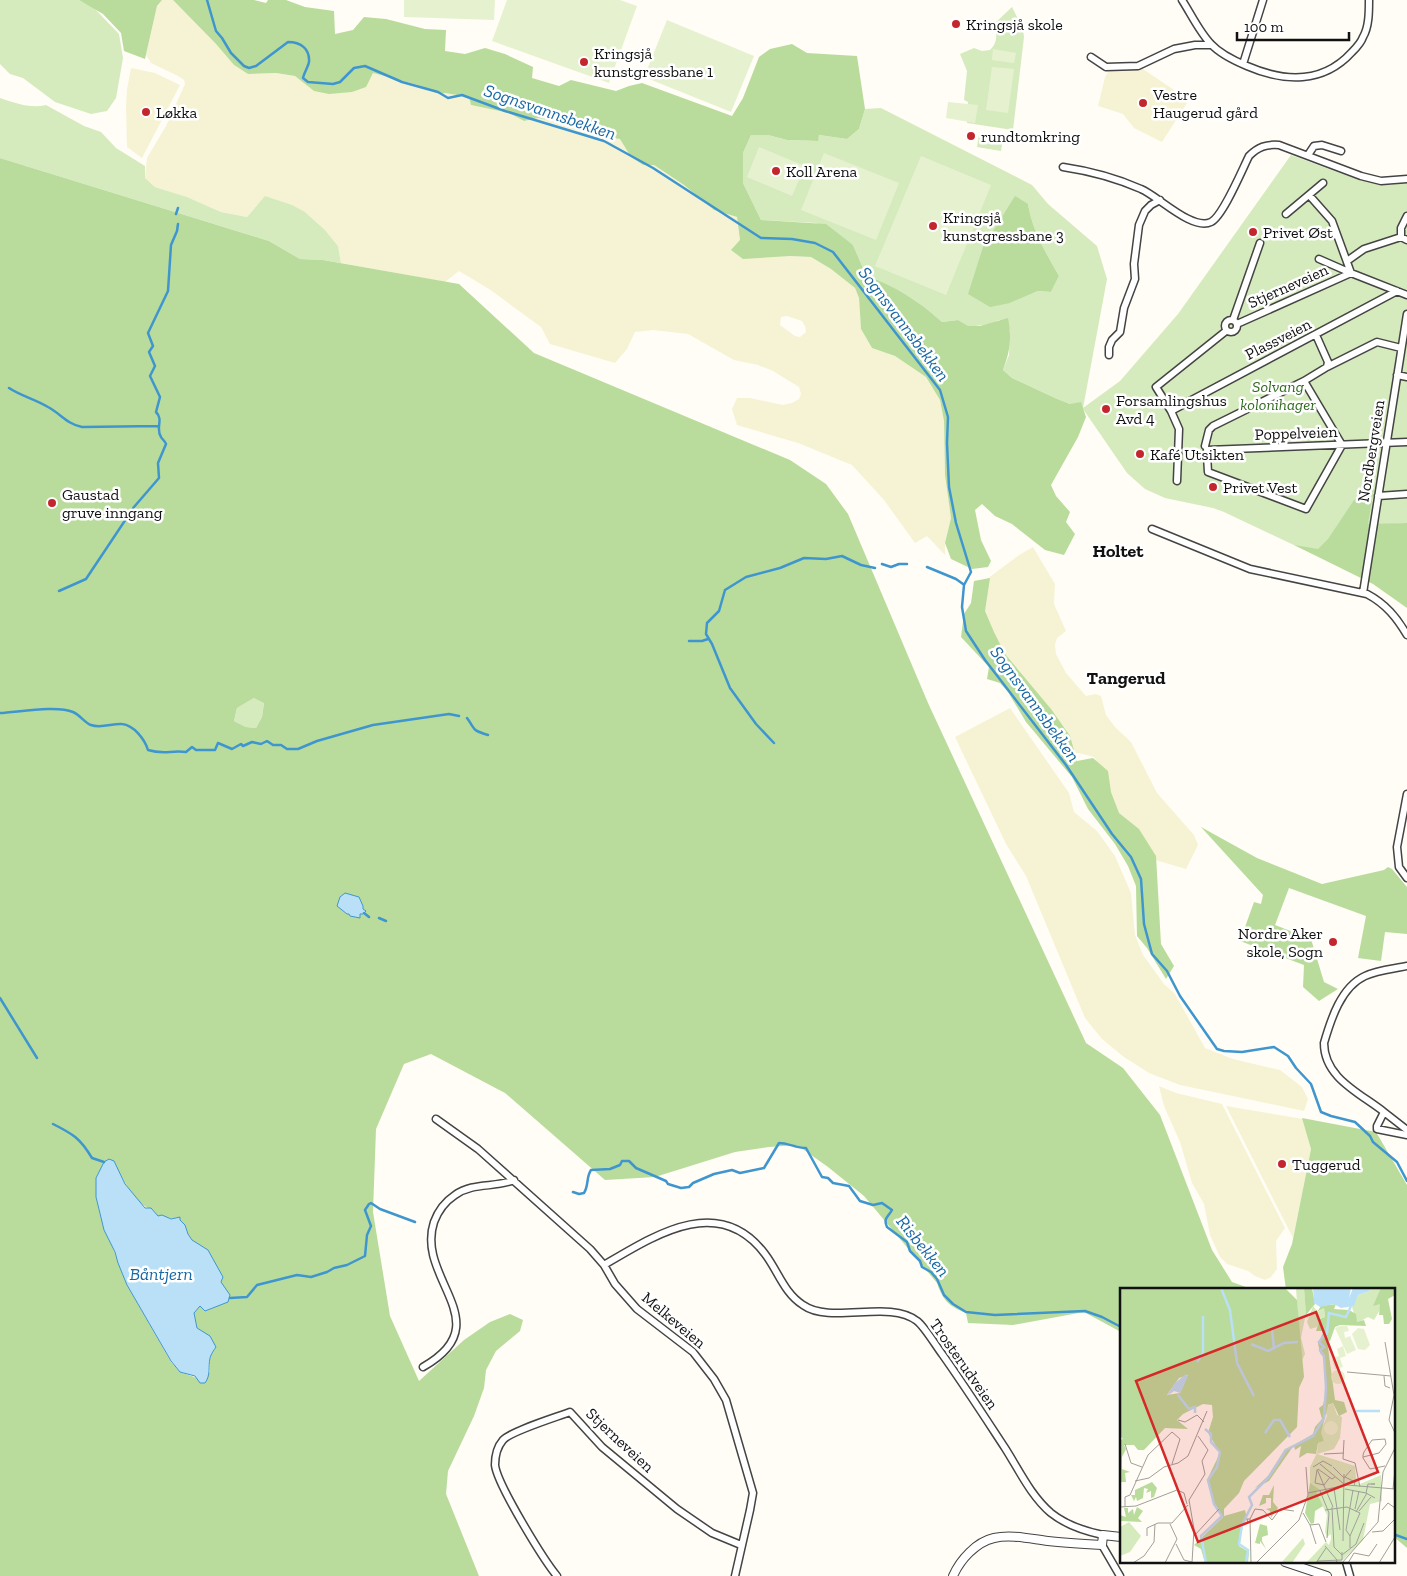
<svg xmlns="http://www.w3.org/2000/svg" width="1407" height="1576" font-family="'Zilla Slab',serif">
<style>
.farmland{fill:#f6f3d4;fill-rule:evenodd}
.green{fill:#d5ebbd;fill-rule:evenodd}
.forest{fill:#b9dc9c;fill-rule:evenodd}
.pitch{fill:#e6f2cf}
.water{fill:#b9e0f7;stroke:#3f96cf}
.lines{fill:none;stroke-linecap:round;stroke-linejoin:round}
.stream{stroke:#3f96cf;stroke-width:2.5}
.minor-casing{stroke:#444;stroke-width:9}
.tertiary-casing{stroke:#444;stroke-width:10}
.minor{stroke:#fff;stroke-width:6}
.tertiary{stroke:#fff;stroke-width:8}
.poi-dot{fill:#c4262e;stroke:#fff;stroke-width:2}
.labels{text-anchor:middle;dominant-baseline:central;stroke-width:5;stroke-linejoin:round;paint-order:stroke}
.poi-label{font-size:16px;fill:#111;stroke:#fff;text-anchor:start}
.street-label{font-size:16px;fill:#111;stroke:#fff}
.park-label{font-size:16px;font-style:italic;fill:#2f6b1f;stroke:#fff}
.water-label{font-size:18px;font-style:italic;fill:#1768a6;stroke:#fff}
.neighbourhood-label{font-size:18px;font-weight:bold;fill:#111;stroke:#fff}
.inset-river{fill:none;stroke:#b9e0f7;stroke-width:2.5}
.inset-road{fill:none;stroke:#a09f9a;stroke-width:1}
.view{fill:#d62828;fill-opacity:0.15;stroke:#d62828;stroke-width:2.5}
.inset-edge{fill:none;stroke:#111;stroke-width:2.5}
</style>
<rect width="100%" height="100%" fill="#fffdf5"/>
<path class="farmland" d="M162,0h11l43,44 18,21 14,9 28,-1 19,3 19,15 59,-18 45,12 21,9 6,-1 24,4 2,8 38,8 15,8 14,-3 35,8 14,8 34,5 10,18 12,8h11l30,20 30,25 23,7 3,23 50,16 21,1 20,12 24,19 4,10 2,31 11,19 23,8 31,21 14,23 4,21 1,54 6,43 -6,25v12l-18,-19 -12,7 -31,-43 -32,-35 -54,-22 -61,-18 -5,-16 5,-11h13l33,7 9,-2 7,-4 2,-5 -2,-7 -26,-16 -15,-6 -24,-5 -46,-26 -35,-4 -18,2 -8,17 -12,14 -65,-19 -9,-17 -52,-38 -30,-18 -14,11 -104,-19 -3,-17 -13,-16 -20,-18 -48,-7 -10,12 -26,-5 -34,-15 -32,-10 -10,-9 2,-20 19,-32 19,-42 -1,-4 -6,-4 -27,-13 -5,-8 11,-49zM787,316l15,5 3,5 1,6 -6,5 -5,-1 -15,-11 1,-8z
M1140,67l49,33 -27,42 -28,-14 -11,-14 -25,-8 7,-29 3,-5 3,-2z
M131,68l24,5 25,12 -38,73 -15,-11 -1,-41 1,-17z
M1033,547l22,37 -1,20 12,27 -9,7 -2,7 1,9 10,19 20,23 10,-2 5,2 5,19 9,12 16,15 26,51 37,42 4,10 -12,24 -34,-10 -41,-55 -7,-30 -10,-17 -15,-4 -8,1 -92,-131v-38l40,-30z
M1010,708l59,85 5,19 23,19 18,25 16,37 4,42 8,20 21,29 11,10 30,54 28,11 47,11 22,17 6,12 -4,12 -124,-26 -31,-12 -25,-16 -22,-18 -17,-21 -59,-142 -20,-32 -51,-107z
M1159,1086l17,7 46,11 63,124 -9,13 1,28 -6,8 -6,3 -10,-4 -7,-5 -21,-7 -7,-7 -10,-22 -6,-31 -12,-21 -12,-41 -16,-36z
M1226,1106l77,13 8,30 -18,89z"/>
<path class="green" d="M0,0h79l15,8 25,26 4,24 -7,40 -9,13 -16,3 -36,-12 -32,-24 -13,-4 -10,-10z
M1012,7l11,22 1,8 -11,93 -46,-7 1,-21 -4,-2 3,-29 -7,-17 14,-6 8,3 8,-1c8,-8 7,-16 4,-26z
M0,98c15,5 31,11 46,7l38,21 17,6 15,16 29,18v12l10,9 32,10 34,15 26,5 18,-21 27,9 13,7 20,18 13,16 3,17 -18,-3 -23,-1 -31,-18 -269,-83z
M881,108l151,77 16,19 49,42 10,33 -24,129 37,-27 58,-67 113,-159 68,25 31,5 17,-3v341l-33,2 -59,30 -91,-43 -11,-4 -48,-10 -20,-9 -18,-16 -44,-64 -28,-11 -43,-20 -9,-8 6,-15 1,-25 -11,-10 -8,4 -23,3 -10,-7 -16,2c-23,-21 -47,-36 -76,-47l-13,-30 -37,-22 -55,-3 -18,-37v-30l8,-18h17l19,5 30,1 2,-6 28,4 12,-10 6,-20zM1028,204c4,26 18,49 31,72l-8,16 -13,-1 -28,12z
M979,135l24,4 -2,12 -24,-4z
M254,698l10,4 -2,15 -6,11 -10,-1 -12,-6 3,-13z"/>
<path class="forest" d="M79,0h83l-5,6 -12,53 -21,-8 -3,-18 -18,-19z
M173,0h81l12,3 2,-3h18l19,7 29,4 1,23 18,-4 11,-13 22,2 39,10 21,1 -1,21 20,3 20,-6 20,6 28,13 -1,11 27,8 12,-6 45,11 13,-5 13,-3 90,33 11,-18 16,-41 11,-8 22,-5 15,9 50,3 8,53 -6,20 -12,10 -28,-4 -1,6 -31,-1 -19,-5h-17l-8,18v30l18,37 65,4 27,21 13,30c30,12 52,25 76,47l16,-2 10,6h12l28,-8c4,21 2,33 -5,52l9,8 43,20 15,6 11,-2 5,15 -8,20 -27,48 5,11 14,16 -4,10 9,12 -11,21 -19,-5 -33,-26 -17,-8 -13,-12 -7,6 6,30 10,21 -3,6 -16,2 -21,-10 -6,-16 6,-25 -6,-43 -1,-54 -4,-21 -14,-23 -31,-21 -23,-8 -11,-19 -2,-31 -4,-10 -24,-19 -20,-12 -21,-1 -47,3 -12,-9 9,-10 -3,-23 -23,-7 -30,-25 -30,-20h-11l-12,-8 -11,-18 -33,-5 -14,-8 -35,-8 -14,3 -15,-8 -38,-8 -2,-8 -24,-4 -6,1 -21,-9 -45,-12 -7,14 -14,5 -23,2 -15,-3 -19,-15 -19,-3 -28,1 -14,-9 -18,-21z
M0,158l269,83 31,18 23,1 136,24 75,69 256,107 36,24 22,30 80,189 158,340 37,25 37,47 52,135 20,32 22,8h-133v42l-37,-20 -71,13 -45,-2 -2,-10c-17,-7 -23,-12 -29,-30l-73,-87 -36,-29 -31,-22 -28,2 -34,5 -80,25 -50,3 -100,-87 -74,-39 -27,10 -28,65 -3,83 17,104 29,65 45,-41 26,-18 20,-8 13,6 -3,11 -24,20 -10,19 -2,18 -10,28 -26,55 -2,23 33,82h-479zM254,698l10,5 -2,14 -6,11 -10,-1 -12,-6 3,-13zM114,1161c7,15 21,45 38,48l6,7c7,-1 12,5 19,1l8,8 3,9 4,6 17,12 13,34 6,6 -15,16 -8,3 -5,-5 -6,7 3,15 5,3 10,21 -2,7v13l-13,6 -17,-6 -9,-10 -44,-77 -27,-71 -4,-17 1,-22 4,-5z
M1015,196l13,8c4,26 18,49 31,72l-8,16 -13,-1 -28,12 -20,4 -22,-13 15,-47z
M1374,489l-6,35 39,-1v85l-34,-24 -79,-39 24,4 10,-10 26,-39z
M990,578l-5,33 9,21 11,22 46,55 19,27 7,25 16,-3 15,13 3,21 8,21 20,16 17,27 5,88 13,22 -8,13 -19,-31 -10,-12 -1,-50 -8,-20 -13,-22 -27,-35 -16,-32 -46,-55 -18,-30 -8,-9 -13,-4 2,-12 -28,-30 3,-23 7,-11 3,-22z
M1201,827l56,31 65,26 62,-14 4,-3 4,2 15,18v47l-22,-2 -4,29 -23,-3 8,-42 -77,-28 -14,37 36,14 13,43 14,7 -19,12 -16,-14 1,-22 -64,-24 14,-39 7,2 2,-9z
M1302,1118l74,14 31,53v363l-14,-12v-246h-107l-3,-23 9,-23 19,-95z"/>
<path class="pitch" d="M404,0h91l-1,20 -90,-3z
M507,0h113l17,6 -28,77 -117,-42z
M667,20l87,36 -23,56 -87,-35z
M993,49l23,4 -2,10 -22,-3z
M992,67l22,2 -6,44 -22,-3z
M948,102l30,3 -3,18 -29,-5z
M759,147l46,19 -13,30 -45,-19z
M824,153l75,30 -23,57 -75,-30z
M921,156l70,29 -45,110 -71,-29z"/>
<path class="water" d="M345,893l14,4 4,9v3l3,2 -3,3h-3v4l-10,-2 -1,-2h-2l-10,-8 3,-9z
M109,1159l5,2 11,23 20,24h6l7,8 4,-1 9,4 9,-2v3l5,5 3,9 4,6 16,10 15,27 -2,5 9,13 -2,7 -23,9 -5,-5 -6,7 3,15 13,8 6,11c-2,3 -5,7 -6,11 -2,9 1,17 -5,25h-5l-5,-7 -15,-4 -9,-11 -44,-76 -9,-22 -3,-11 -11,-22 -8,-33v-19l8,-16z"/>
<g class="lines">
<path class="stream" d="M207,0l9,31 6,7 9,15 13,13 5,2 7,-2 32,-24c13,0 22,7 21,20 -1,5 -5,11 -6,16l5,4 25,2 7,-2 14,-14 11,-2 37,16 36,10 10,6 14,-3 43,16 99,30 49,27 108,70 31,1 23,4 18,9 107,138 8,27 -1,26 2,44 7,36 15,49 -7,13 -2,22 4,24 19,29 81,105 46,69 19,23 10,22 3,45 8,30 15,17 13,25 37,53 7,2 18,1 32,-5 14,9 8,12 15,16 10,28 10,4 24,6 15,14 3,6 24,20 10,19
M176,214l2,-6
M9,388c12,8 26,11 39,19 13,7 19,17 34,20l77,-1
M882,564l9,3 8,-3h8
M927,567l29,12 7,5
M59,591l27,-12 48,-72 25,-29 -1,-15 8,-19c-1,-3 -4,-5 -5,-7 -6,-9 3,-17 -5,-25l4,-15 -10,-21 5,-10 -6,-14 4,-6 -5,-13 20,-42 3,-46 6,-14 1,-7
M689,641h13l6,-2
M0,713c19,-1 57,-8 73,-1 7,3 12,11 18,13 10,4 22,-2 31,-1 12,1 23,16 26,26 16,5 23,0 38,2l6,-5 4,3h19l3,-7 14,6 9,-5 2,2 9,-4 9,2 6,-3 6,4h8l6,4h11l19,-8 56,-16 76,-11 10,2
M467,718c9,12 4,12 21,17
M774,743l-18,-19 -26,-36 -18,-44 -6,-10 1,-11 12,-12 6,-21 21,-13 34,-9 24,-10 22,1 16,-3 19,9 14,3
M364,913l5,4
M379,918l7,3
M0,998l37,60
M53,1124c20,10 27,14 39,34l12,4
M573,1192l6,2 5,-1c5,-8 2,-16 7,-23l19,-1 10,-4 2,-4h7l7,7 30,13 2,3 13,4 8,-1 4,-4 21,-9 18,-4 8,3 24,-5 15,-25c9,0 17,5 27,5l16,29 6,1 5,5 16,3 11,15 13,4 9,-2 10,7c-4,7 -9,8 -5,17l20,15 3,9 10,10 2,6 9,5 6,7 7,16 9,9 13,8 29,3 90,-4 17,6 19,10
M230,1298l17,-1 10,-12 40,-10 14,2 16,-5 7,-4 13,-3 18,-9 2,-21 4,-9 -6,-16 4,-6 2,-1 9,6 35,13
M1393,1534l14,5"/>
<g class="minor-casing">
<path id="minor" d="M1182,0c9,14 18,33 29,44 9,10 24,17 36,22 37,16 76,18 105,-14 4,-4 9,-9 11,-15 6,-10 6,-25 6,-37
M1091,57l15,10 32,-1 36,-17 21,-4h16
M1243,64l20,-64
M1308,155l6,-9 8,-1 19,6
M1063,167c27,4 53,11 78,22 17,7 51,42 70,33 12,-6 31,-52 38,-66 9,-9 17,-12 30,-11l82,31 20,5 26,-2
M1286,214l37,-31
M1401,237v-9l6,-12
M1319,259l32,14 56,22
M1347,261l17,-12 37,-12 6,3
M1225 326a6 6 0 1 1 12 0a6 6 0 1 1-12 0Z
M1233,320l27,-77
M1237,324l114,-51 -19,-52 -23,-26
M1109,355v-8l3,-7 8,-8 4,-24 11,-29 -1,-15 5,-39 6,-14 6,-6 9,-5
M1327,367l50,-25 24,6
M1397,375l10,2
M1171,411l226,-120
M1205,446l4,-16 4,-4 91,-45 23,-14 1,-5 -12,-27
M1207,450l200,-8
M1207,455l1,17 98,37 36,-64 -38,-64
M1177,481l2,-52 -8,-18 -15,-24 70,-56
M1378,496l29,-2
M1152,529l98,40 117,25c19,10 30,24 40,41
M1363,593l44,-279
M1407,794l-10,53 2,20 8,11
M1384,1112c-24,-19 -60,-34 -60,-69 7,-24 17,-56 41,-67 13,-6 28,-7 42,-10
M436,1119l42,30 112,100 14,16 11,19 22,25 56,43 21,27 12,21 27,93 -3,17 -15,66
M1407,1130l-23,-18 -7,14v3l30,6
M604,1265c51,-30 115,-72 161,-11 13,17 19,39 38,51 28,20 86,-6 114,16 7,5 19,25 25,33 22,31 42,62 63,94 14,22 26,48 46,65 15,12 33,18 52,22
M423,1367c78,-44 -8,-88 11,-145 4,-11 12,-21 21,-27 18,-13 40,-7 59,-15
M1102,1545l18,31
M1346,1562l4,14
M557,1576c-14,-17 -60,-92 -62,-111 0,-9 2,-18 8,-25 8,-9 54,-23 67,-28l32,35 75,62 35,24 29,12"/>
</g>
<g class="tertiary-casing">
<path id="tertiary" d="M1285,1562l42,14
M953,1576c7,-16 23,-34 41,-38 17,-4 37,1 54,3 18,2 36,3 54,4l1,-10 18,2"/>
</g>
<use href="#minor" class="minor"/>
<use href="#tertiary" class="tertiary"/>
</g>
<g class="poi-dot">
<circle cx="956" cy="24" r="5"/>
<circle cx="584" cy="62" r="5"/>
<circle cx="1143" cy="103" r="5"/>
<circle cx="146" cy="112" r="5"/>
<circle cx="971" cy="136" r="5"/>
<circle cx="776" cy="171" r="5"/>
<circle cx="933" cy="226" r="5"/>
<circle cx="1253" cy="232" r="5"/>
<circle cx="1106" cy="409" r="5"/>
<circle cx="1140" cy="454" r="5"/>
<circle cx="1213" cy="487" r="5"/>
<circle cx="52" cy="503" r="5"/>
<circle cx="1333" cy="942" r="5"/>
<circle cx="1282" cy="1164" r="5"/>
</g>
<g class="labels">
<g class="poi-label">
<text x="966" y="24">Kringsjå skole</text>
<text x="594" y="53">Kringsjå<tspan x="594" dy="18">kunstgressbane 1</tspan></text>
<text x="1153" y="94">Vestre<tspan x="1153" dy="18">Haugerud gård</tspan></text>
<text x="156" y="112">Løkka</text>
<text x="981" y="136">rundtomkring</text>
<text x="786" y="171">Koll Arena</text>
<text x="943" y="217">Kringsjå<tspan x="943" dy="18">kunstgressbane 3</tspan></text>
<text x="1263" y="232">Privet Øst</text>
<text x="1116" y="400">Forsamlingshus<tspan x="1116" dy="18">Avd 4</tspan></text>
<text x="1150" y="454">Kafé Utsikten</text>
<text x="1223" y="487">Privet Vest</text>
<text x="62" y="494">Gaustad<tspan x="62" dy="18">gruve inngang</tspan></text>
<text x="1323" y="933" text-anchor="end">Nordre Aker<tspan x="1323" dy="18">skole, Sogn</tspan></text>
<text x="1292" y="1164">Tuggerud</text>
</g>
<g class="street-label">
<text transform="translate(1288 286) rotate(-24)">Stjerneveien</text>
<text transform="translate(1278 339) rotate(-27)">Plassveien</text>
<text transform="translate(1296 433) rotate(-2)">Poppelveien</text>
<text transform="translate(1371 451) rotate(-81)">Nordbergveien</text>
<text transform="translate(674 1320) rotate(40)">Melkeveien</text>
<text transform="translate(964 1364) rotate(55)">Trosterudveien</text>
<text transform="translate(620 1440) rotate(43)">Stjerneveien</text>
</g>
<g class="park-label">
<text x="1278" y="386">Solvang<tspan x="1278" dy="18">kolonihager</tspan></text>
</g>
<g class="water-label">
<text transform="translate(550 112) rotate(19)">Sognsvannsbekken</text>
<text transform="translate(904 324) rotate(53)">Sognsvannsbekken</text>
<text transform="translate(1035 704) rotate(54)">Sognsvannsbekken</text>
<text transform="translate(923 1246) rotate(51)">Risbekken</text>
<text x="161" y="1274">Båntjern</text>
</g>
<g class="neighbourhood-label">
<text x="1118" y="551">Holtet</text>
<text x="1126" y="678">Tangerud</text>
</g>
</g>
<g transform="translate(1120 1288)">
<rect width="275" height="275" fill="#fffdf5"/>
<path d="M176,0h8l2,25 -5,25 4,16 -4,8zM248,0h13v20l-7,12 -6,-3 -11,6 -5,-16 6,-12 12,-4zM193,18l5,6 6,-4 1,9 -5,2 -3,8 -7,2 -3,-7zM213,115l4,12 5,2 -2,21 -6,11 -17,5 38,12 1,13 4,5 21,-9 1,26 -12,3 -7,36 -23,23h-34l20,-21 3,3 2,-6v-5l-4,3 -2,-5 2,-17 -11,-23 -6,-6v-19l7,-14 1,-10 6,-2 -4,-8 7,-17 -3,-8zM9,234l12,14 -11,16 -10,4v-29zM183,250l2,6 -13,19h-11z" fill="#d5ebbd"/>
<path d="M0,0h165l12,12 7,77 -5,11 -2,39 -53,54 -5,12 -15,16v7l21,-6 2,9 -5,5 -3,22 10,6 -1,11h-43l-4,-14 -7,-4 29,-28 -9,-13 -7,-24 13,-27 -12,-20 5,-16 -1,-12 -9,-1 -20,10 -6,6 11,9 -23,-1 -21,22h-6l-4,-5h-10l2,4 -4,8v12l8,3 -5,1 1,9h-6v-42l3,-1 -3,-3zM68,87l-8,18 -13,2 12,-17zM184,0h8l3,16 -9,11zM261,0h14v7l-7,4 4,20 -3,5h-5l-1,-9h-4l1,-11 -7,2zM216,16l-2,5 15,1 7,4 1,8 7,-2 2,6 -26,-1 -5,2 -5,14 -3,-1 8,60 9,2 3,10 -8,4 -6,-13 -5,2 -7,28 3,8 -6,2 -2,11 -9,-1 -8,5 2,-12 -6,4 -1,-5 19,-11 2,-7 7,-8 -3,-11 4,-3 4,-16 -3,-31 -4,-5 -2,-10 6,-12h-8l4,-12 5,-2 -1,-9 -7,4 4,-6zM172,160l-23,33 -14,7 13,-12 17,-27zM32,194l5,6 -3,9 -3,1v-7l-5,2 2,-4 -4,-1 -1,10 -6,3 -1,-4 -2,4 -3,-6h4v-5zM190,195l10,7 -4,1 7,15 -8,5 -1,12 -3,1 -6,-11zM154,197l-1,17 5,6 -7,10 -1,-7 -4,-2 5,-1v-10h-5v5l-7,3 4,-11h6zM17,219l6,4 -5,7 4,4 -21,-1 -1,-6 6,2 -2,-9h4v5l5,-4 1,6zM140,236l7,2 1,9 -6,2v4l4,8 -6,-8v3l-5,-1z" fill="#b9dc9c" fill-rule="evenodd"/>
<path d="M220,38h7l2,5 -5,1 1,6 5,-2 6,14 -9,4 -12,-26zM238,40l6,1 6,16 -5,5 -7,-1 -6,-15zM223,58l3,10 -6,2 3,9 -8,2 -3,-10 7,-3 -2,-7zM211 89a7 7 0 1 1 14 0a7 7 0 1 1-14 0ZM204 140a7 7 0 1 1 14 0a7 7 0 1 1-14 0Z" fill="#e6f2cf"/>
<path d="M193,0h38l-2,10 4,-10h15l2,3 -12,4 -4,11 -13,2 -7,-4 -14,3 -6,-4zM66,86l2,2 -8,17 -6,-2 -7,5 8,-13z" fill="#b9e0f7"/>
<path class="inset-river" d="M101,0l9,22 7,53 17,33M152,42l2,18M131,56l17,7 16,-8 14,-1M77,74l6,-9v-37M58,107l11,14 6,-2v6M236,123h24M85,141l6,5v8l9,10 -3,15 -9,13 6,24 8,12 -21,20 5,27M145,145l9,-13h6l10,17M126,275l2,-13 -9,-6 3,-19 10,-20 -3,-8 19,-19 18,-28 27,-14 11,-18 2,-31 -2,-31 -4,-6 4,-3 -5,-5 8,-9 2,-20 17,4 5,-11"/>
<path class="inset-road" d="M265,54l9,53 -5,25 6,13M227,84l44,4M264,88l1,10 5,2M58,132l7,2 12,-7 7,7M224,152l-1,19 12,4 5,24M5,156l6,19 11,4M204,166l20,-1M243,169l16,-4 7,-9 -1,-5 -13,1 -8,12 -1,3v3l7,11 15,-3M200,176l24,20M193,179l10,-6 9,5M213,179l11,11 7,-8M197,181l16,38M198,181l14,10 3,-2M197,182l-2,13 9,2 6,-8M225,189l10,5 -1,4M15,193l14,-3 15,-11 14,-4 10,-7 19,-45M214,200l6,42M225,201l21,4 9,5M273,201l2,-19M200,203l9,22 -2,25M188,205l39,-8 48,4M246,205l2,-9h7h-4M0,219l16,-1 41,-16 7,3 3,11M5,219v-10l5,-2 18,-40 24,-23 8,7 -8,25M212,219l2,40 8,8M235,221l4,-18M205,222l22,-3 13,6M262,222l6,-7 7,5M239,223l12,-14M236,224l11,-19M183,225l7,12 9,-1 7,18M130,231l5,-10 8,1 9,10 8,-11 14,2M128,235l-1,-4h3l1,44M190,237l6,19M252,244l11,-1 12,-12M27,248v-8l11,-5h14l16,-18M74,248l25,-27M230,248l-4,-6 7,-40M223,253l1,-67M56,256l8,16 8,2M205,258l12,14 -1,3M230,260v-12l10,-23M222,267l14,-11 8,-21M197,273l25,-1v-8M13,275l11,-7 10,-14 1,-18M45,275l12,-24 -7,-15M72,275l2,-34 -5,-29 16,-26 -3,-13 6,-11 -10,-14M136,275l43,-43 9,-25 -2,-28M196,275l10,-15M222,275l36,-41 5,-50 12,-24M228,275l6,-10 15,3 8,-12M259,275l16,-26"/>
<path class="view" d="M196,24l62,160 -180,70 -62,-161z"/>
<rect width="275" height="275" class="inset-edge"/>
</g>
<path d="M1237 32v8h112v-8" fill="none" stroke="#111111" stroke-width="2.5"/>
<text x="1244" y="32" font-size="15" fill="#111111" stroke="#ffffff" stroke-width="4" paint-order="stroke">100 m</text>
</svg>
